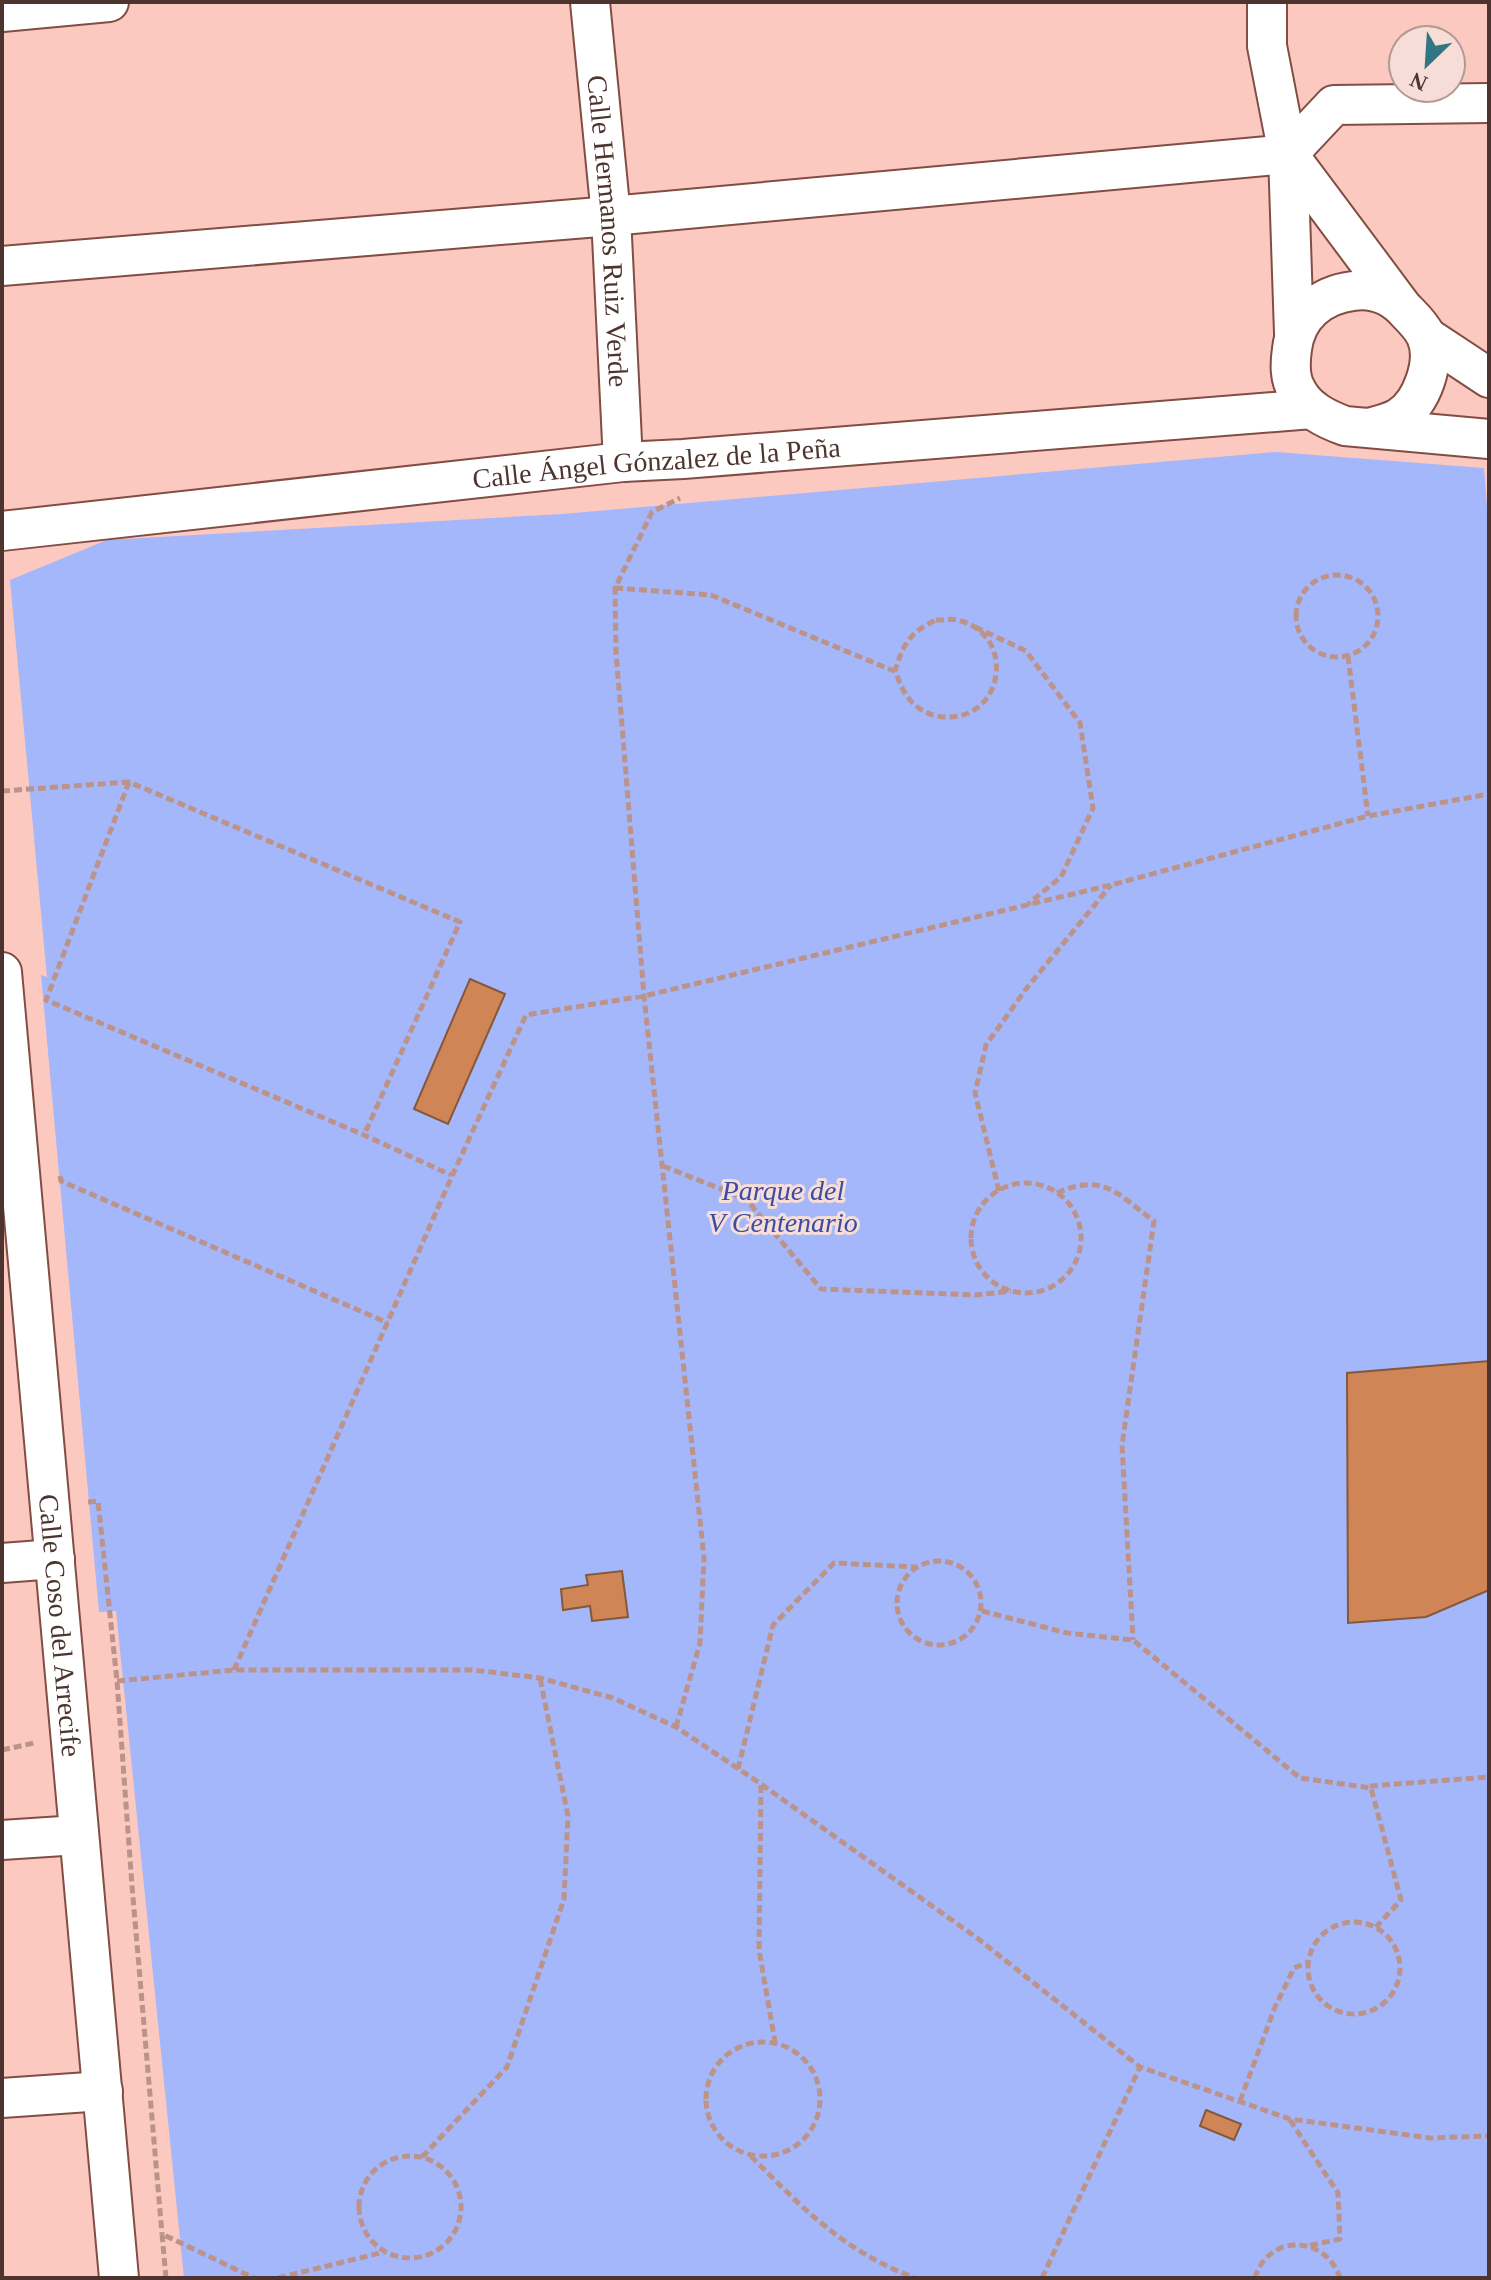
<svg xmlns="http://www.w3.org/2000/svg" width="1491" height="2280" font-family="'Times New Roman',serif">
<style>
.green{fill:#a4b7fb}
.building{fill:#d08557;stroke:#85573b;stroke-width:2}
.lines{fill:none;stroke-linecap:round;stroke-linejoin:round}
.minor-casing{stroke:#824d43;stroke-width:42}
.path{stroke:#bc938b;stroke-width:5;stroke-dasharray:8 4;stroke-linecap:butt}
.minor{stroke:#fff;stroke-width:38}
.labels{text-anchor:middle;dominant-baseline:central;stroke-width:6;stroke-linejoin:round;paint-order:stroke}
.street-label{font-size:28px;fill:#4d342f;stroke:#f7ddd8}
.park-label{font-size:28px;font-style:italic;fill:#3c4ca3;stroke:#f7ddd8}
</style>
<rect width="100%" height="100%" fill="#fbc9bf"/>
<path class="green" d="M1276,452l208,16 5,64v1746h-1305l-68,-667 -17,1 -58,-637 6,2 -37,-397 97,-40 455,-26z"/>
<path class="building" d="M470,979l35,15 -57,130 -34,-15z
M1489,1361v229l-63,27 -78,6 -1,-250z
M622,1571l6,46 -36,4 -2,-15 -27,4 -2,-21 27,-4 -2,-10z
M1206,2110l35,14 -7,16 -34,-14z"/>
<g class="lines">
<g class="minor-casing">
<g id="minor">
<path id="s1" d="M590,2l21,214 12,246"/>
<path d="M1267,2v44l21,108 6,179"/>
<path d="M2,12l107,-10"/>
<path d="M1288,154l46,-49 155,-2"/>
<path d="M1288,154l112,150"/>
<path d="M2,266l609,-50 677,-62"/>
<path d="M1427,337l62,41"/>
<path d="M1369,428c10,-3 20,-5 29,-10 24,-14 39,-57 28,-82 -4,-9 -12,-17 -19,-24 -14,-16 -33,-24 -54,-21 -33,4 -57,25 -61,58 -2,14 -3,29 5,42 10,19 29,28 48,35l144,13"/>
<path id="s2" d="M2,531l621,-69 60,-3 629,-50"/>
<path id="s3" d="M2,972l117,1306"/>
<path d="M2,1563l53,-4"/>
<path d="M2,1840l76,-5"/>
<path d="M2,2098l101,-7"/>
</g>
</g>
<path class="path" d="M1296 616a41 41 0 1 1 82 0a41 41 0 1 1-82 0Z
M615,588l96,7 183,76
M936,620c8,0 18,-2 25,1 55,16 43,98 -15,96 -16,0 -32,-9 -41,-24 -4,-6 -7,-15 -10,-22 8,-27 15,-39 41,-51z
M975,627l51,24 54,72 13,85 -32,69 -33,27
M1348,656l20,160
M129,782l-83,218 318,135 87,40
M2,791l127,-9 331,140 -96,213
M663,1166l83,33 75,90 155,6 35,-4
M60,1176l1,5 327,142
M971 1238a55 55 0 1 1 110 0a55 55 0 1 1-110 0Z
M999,1191l-24,-98 11,-48 40,-56 85,-104
M1057,1193c47,-21 60,1 97,28l-32,224 11,195
M88,1502l10,-1 19,180 15,205 30,348
M897 1603a42 42 0 1 1 84 0a42 42 0 1 1-84 0Z
M982,1611l85,22 66,7 167,138 71,10 30,112 -25,27
M234,1670l218,-494 74,-161 118,-19 467,-111 257,-69 121,-22
M117,1681l117,-11h239l67,8 73,20 63,29 85,57 216,154 163,129 150,52 140,19 59,-2
M676,1727l24,-84 4,-85 -60,-562 -28,-344 -1,-64 37,-76 28,-14
M2,1750l32,-7
M738,1769l35,-144 61,-62 83,4
M761,1785l-2,165 16,92
M1370,1786l119,-9
M1308 1968a46 46 0 1 1 92 0a46 46 0 1 1-92 0Z
M706 2099a57 57 0 1 1 114 0a57 57 0 1 1-114 0Z
M1240,2101l35,-94 19,-39 14,-6
M1290,2120l48,73 2,46 -33,7
M359 2207a51 51 0 1 1 102 0a51 51 0 1 1-102 0Z
M751,2156c51,52 94,96 164,122
M422,2157l85,-90 57,-168 4,-83 -28,-138
M166,2278l-4,-44 92,44
M278,2278l106,-26
M1042,2278l98,-211
M1255,2278c13,-45 71,-43 85,0"/>
<use href="#minor" class="minor"/>
</g>
<g class="labels">
<g class="street-label">
<text stroke="none"><textPath href="#s1" startOffset="230">Calle Hermanos Ruiz Verde</textPath></text>
<text stroke="none"><textPath href="#s2" startOffset="658">Calle Ángel Gónzalez de la Peña</textPath></text>
<text stroke="none"><textPath href="#s3" startOffset="656">Calle Coso del Arrecife</textPath></text>
</g>
<g class="park-label">
<text x="783" y="1190">Parque del<tspan x="783" dy="32">V Centenario</tspan></text>
</g>
</g>
<rect width="1491" height="2280" fill="none" stroke="#4d342f" stroke-width="8"/>
<g transform="translate(1427 64) rotate(205)"><circle r="38" fill="#f7ddd8" stroke="#b39994" stroke-width="2"/>
<path d="M0-6L14 30L0 20L-14 30Z" fill="#307683"/>
<text y="-12" font-size="22" font-weight="bold" text-anchor="middle" fill="#4d342f">N</text>
</g>
</svg>
